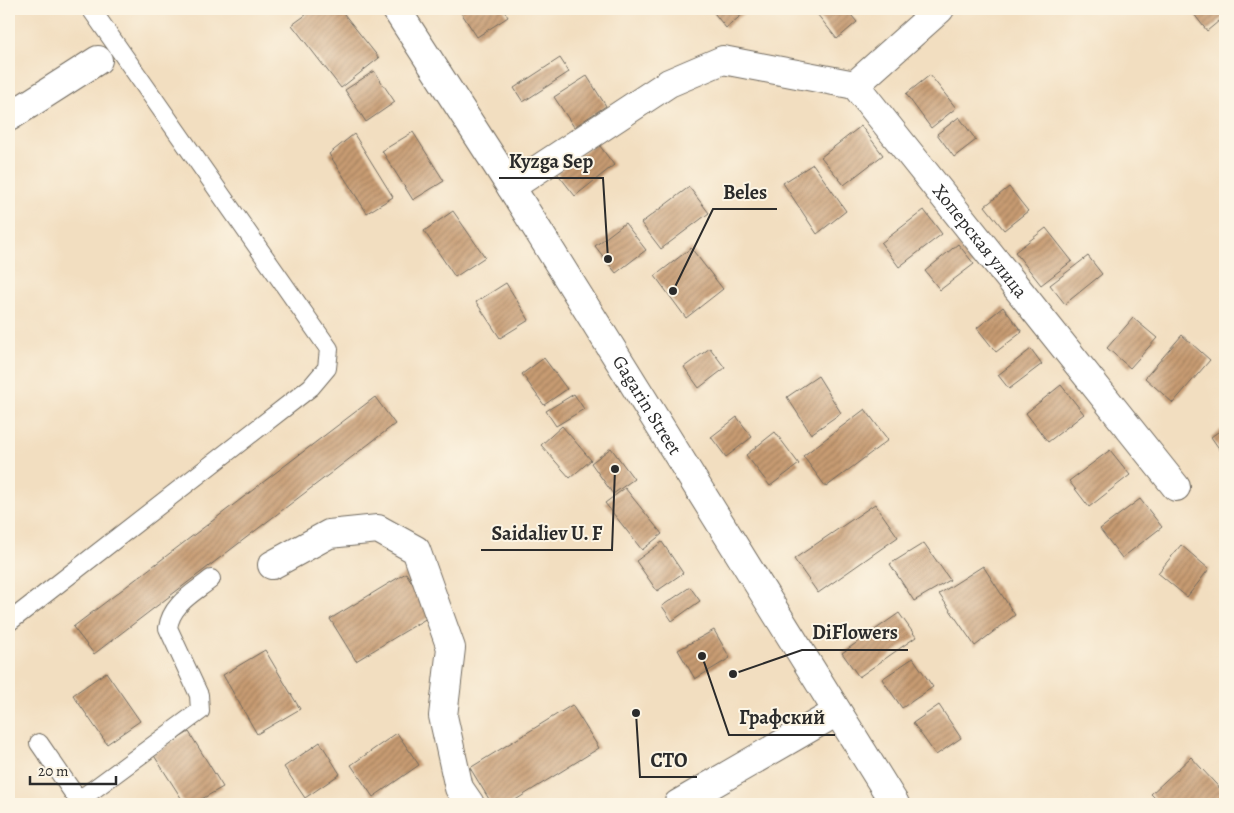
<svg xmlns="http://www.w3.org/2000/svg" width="1234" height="813" font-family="Alegreya,serif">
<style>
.building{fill:url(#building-hatch)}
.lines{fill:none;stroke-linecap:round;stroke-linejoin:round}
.lane-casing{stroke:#716a5f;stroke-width:20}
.street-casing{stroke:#716a5f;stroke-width:30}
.secondary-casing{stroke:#716a5f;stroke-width:30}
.lane{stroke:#fff;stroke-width:18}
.street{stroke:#fff;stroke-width:28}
.secondary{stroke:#fff;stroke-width:28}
.labels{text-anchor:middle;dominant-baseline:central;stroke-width:4;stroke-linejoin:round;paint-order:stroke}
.street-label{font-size:19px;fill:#2b2b2b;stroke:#fcf5e5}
.leader{fill:none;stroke:#2b2b2b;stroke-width:2}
.callout-dot{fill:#2b2b2b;stroke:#fcf5e5;stroke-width:2}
.callout-label{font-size:20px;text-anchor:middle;font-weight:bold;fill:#2b2b2b;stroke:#fcf5e5;stroke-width:4;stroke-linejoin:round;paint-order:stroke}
</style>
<defs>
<pattern id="building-hatch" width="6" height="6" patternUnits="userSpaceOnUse" patternTransform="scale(1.25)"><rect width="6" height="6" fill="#c79b72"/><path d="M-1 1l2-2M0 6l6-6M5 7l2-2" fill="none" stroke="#a27f5e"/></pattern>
</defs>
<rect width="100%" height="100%" fill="#fcf5e5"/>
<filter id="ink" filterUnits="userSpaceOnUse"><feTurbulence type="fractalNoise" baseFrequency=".02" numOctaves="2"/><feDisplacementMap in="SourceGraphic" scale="10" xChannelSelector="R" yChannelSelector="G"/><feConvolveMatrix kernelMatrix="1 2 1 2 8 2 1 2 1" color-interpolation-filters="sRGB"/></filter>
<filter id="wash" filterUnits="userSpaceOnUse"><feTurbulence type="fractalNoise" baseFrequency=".0096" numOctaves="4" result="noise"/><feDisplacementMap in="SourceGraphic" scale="20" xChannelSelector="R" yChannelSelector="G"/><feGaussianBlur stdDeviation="1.12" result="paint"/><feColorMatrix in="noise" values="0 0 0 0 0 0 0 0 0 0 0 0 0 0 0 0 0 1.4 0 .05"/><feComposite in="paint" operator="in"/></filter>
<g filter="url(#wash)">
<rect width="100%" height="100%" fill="#f2dec0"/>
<g id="blocks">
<path class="building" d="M314,9h26l39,49 -38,30 -49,-63z
M463,9h40l5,8 -31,20 -17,-26z
M711,9h38l-23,19z
M813,9h33l11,13 -20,17z
M1190,9h35v7l-18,15z
M560,58l9,14 -46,30 -9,-14z
M374,71l21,31 -29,20 -21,-32z
M930,75l26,33 -25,20 -25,-34z
M587,76l19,30 -32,21 -20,-30z
M959,117l17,23 -22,17 -17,-23z
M861,126l22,29 -39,30 -23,-28z
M413,132l31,49 -31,19 -31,-49z
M354,134l39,63 -26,16 -38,-59z
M597,142l17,23 -39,31 -18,-23z
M813,164l33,47 -29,23 -34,-51z
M689,187l20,26 -48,36 -20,-26z
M1009,187l19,24 -24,19 -19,-24z
M924,210l18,24 -43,33 -18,-24z
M453,211l32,46 -30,20 -31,-46z
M625,223l21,27 -30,23 -21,-27z
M1046,228l26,33 -31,24 -26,-33z
M958,244l16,20 -34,26 -15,-19z
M691,248l32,41 -37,29 -31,-42z
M1088,256l14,18 -37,30 -15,-19z
M506,283l23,37 -29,18 -24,-36z
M1003,307l19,25 -26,20 -19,-24z
M1133,318l24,20 -27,30 -23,-20z
M1182,335l28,25 -37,43 -28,-25z
M710,348l15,20 -26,20 -15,-21z
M1031,349l11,15 -33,25 -11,-14z
M544,358l23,31 -23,16 -22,-31z
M818,376l23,37 -30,21 -24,-37z
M1061,385l23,29 -36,28 -22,-29z
M574,394l10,15 -28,17 -10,-15z
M375,397l20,27 -301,230 -21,-27z
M865,409l23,31 -62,47 -23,-31z
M737,417l15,20 -26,20 -15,-20z
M562,426l29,34 -21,18 -29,-33z
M1225,427v30l-14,-20z
M775,432l24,32 -29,22 -24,-31z
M611,448l23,31 -21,15 -22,-31z
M1110,450l20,25 -41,32 -20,-26z
M625,488l37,46 -20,16 -37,-47z
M1140,499l22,28 -40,31 -22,-29z
M875,504l23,33 -80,56 -24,-34z
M662,542l21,31 -26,18 -21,-30z
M924,543l26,37 -36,21 -24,-37z
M1181,545l28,24 -22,28 -29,-24z
M983,566l32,49 -40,31 -36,-52z
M406,573l26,42 -76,46 -26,-42z
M690,587l10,14 -28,20 -10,-15z
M899,613l17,24 -57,40 -17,-24z
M714,630l16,28 -35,21 -17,-29z
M265,650l35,59 -43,25 -34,-59z
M913,658l20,29 -31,21 -20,-29z
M106,672l34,49 -33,23 -34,-49z
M572,705l27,43 -90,56h-17l-22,-36z
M939,705l22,33 -25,17 -23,-32z
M189,732l34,55 -30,17h-8l-32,-50z
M397,733l22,32 -46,32 -22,-32z
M320,742l20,32 -35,24 -21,-31z
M1191,757l34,37 -1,10h-63l-10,-10z"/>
</g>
</g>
<g filter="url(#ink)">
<use href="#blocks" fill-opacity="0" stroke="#716a5f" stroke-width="1"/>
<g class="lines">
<g class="lane-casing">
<path id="lane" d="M9,622l302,-235 16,-19 2,-19 -238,-340
M39,743l42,61
M78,801l122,-90 -1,-16 -31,-67c3,-24 26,-35 43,-49"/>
</g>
<g class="street-casing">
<g id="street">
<path id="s1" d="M940,9l-85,76 321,402"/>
<path d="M9,117l89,-57"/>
<path d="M511,187l158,-104 54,-23 132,25"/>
<path d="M272,565l57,-31 49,-5 38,21 35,98 -8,68 16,72 11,16"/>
</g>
</g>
<g class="secondary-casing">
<g id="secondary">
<path id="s2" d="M396,9l115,178 384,617"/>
<path d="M678,804l159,-92"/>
</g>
</g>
<use href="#lane" class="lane"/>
<use href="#street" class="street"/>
<use href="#secondary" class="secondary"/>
</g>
</g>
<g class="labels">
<g class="street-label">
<text stroke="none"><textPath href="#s1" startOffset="314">Хоперская улица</textPath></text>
<text stroke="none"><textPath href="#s2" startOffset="469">Gagarin Street</textPath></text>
</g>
</g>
<path class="leader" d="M608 259L603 178H499M673 291L713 209H777M615 469L612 550H481M733 674L802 650H908M702 656L729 735H835M636 713L640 777H697"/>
<g class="callout-dot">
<circle cx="608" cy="259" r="5"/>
<circle cx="673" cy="291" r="5"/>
<circle cx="615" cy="469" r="5"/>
<circle cx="733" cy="674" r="5"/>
<circle cx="702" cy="656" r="5"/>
<circle cx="636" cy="713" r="5"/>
</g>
<g class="callout-label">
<text x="551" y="168">Kyzga Sep</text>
<text x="745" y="199">Beles</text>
<text x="547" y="540">Saidaliev U. F</text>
<text x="855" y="639">DiFlowers</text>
<text x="782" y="724">Графский</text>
<text x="669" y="767">СТО</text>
</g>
<rect width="1234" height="813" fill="none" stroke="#fcf5e5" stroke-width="30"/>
<path d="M30 776v8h86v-8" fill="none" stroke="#2b2b2b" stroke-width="2.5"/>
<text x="38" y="776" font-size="15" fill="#2b2b2b" stroke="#fcf5e5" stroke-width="4" paint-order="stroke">20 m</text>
</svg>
